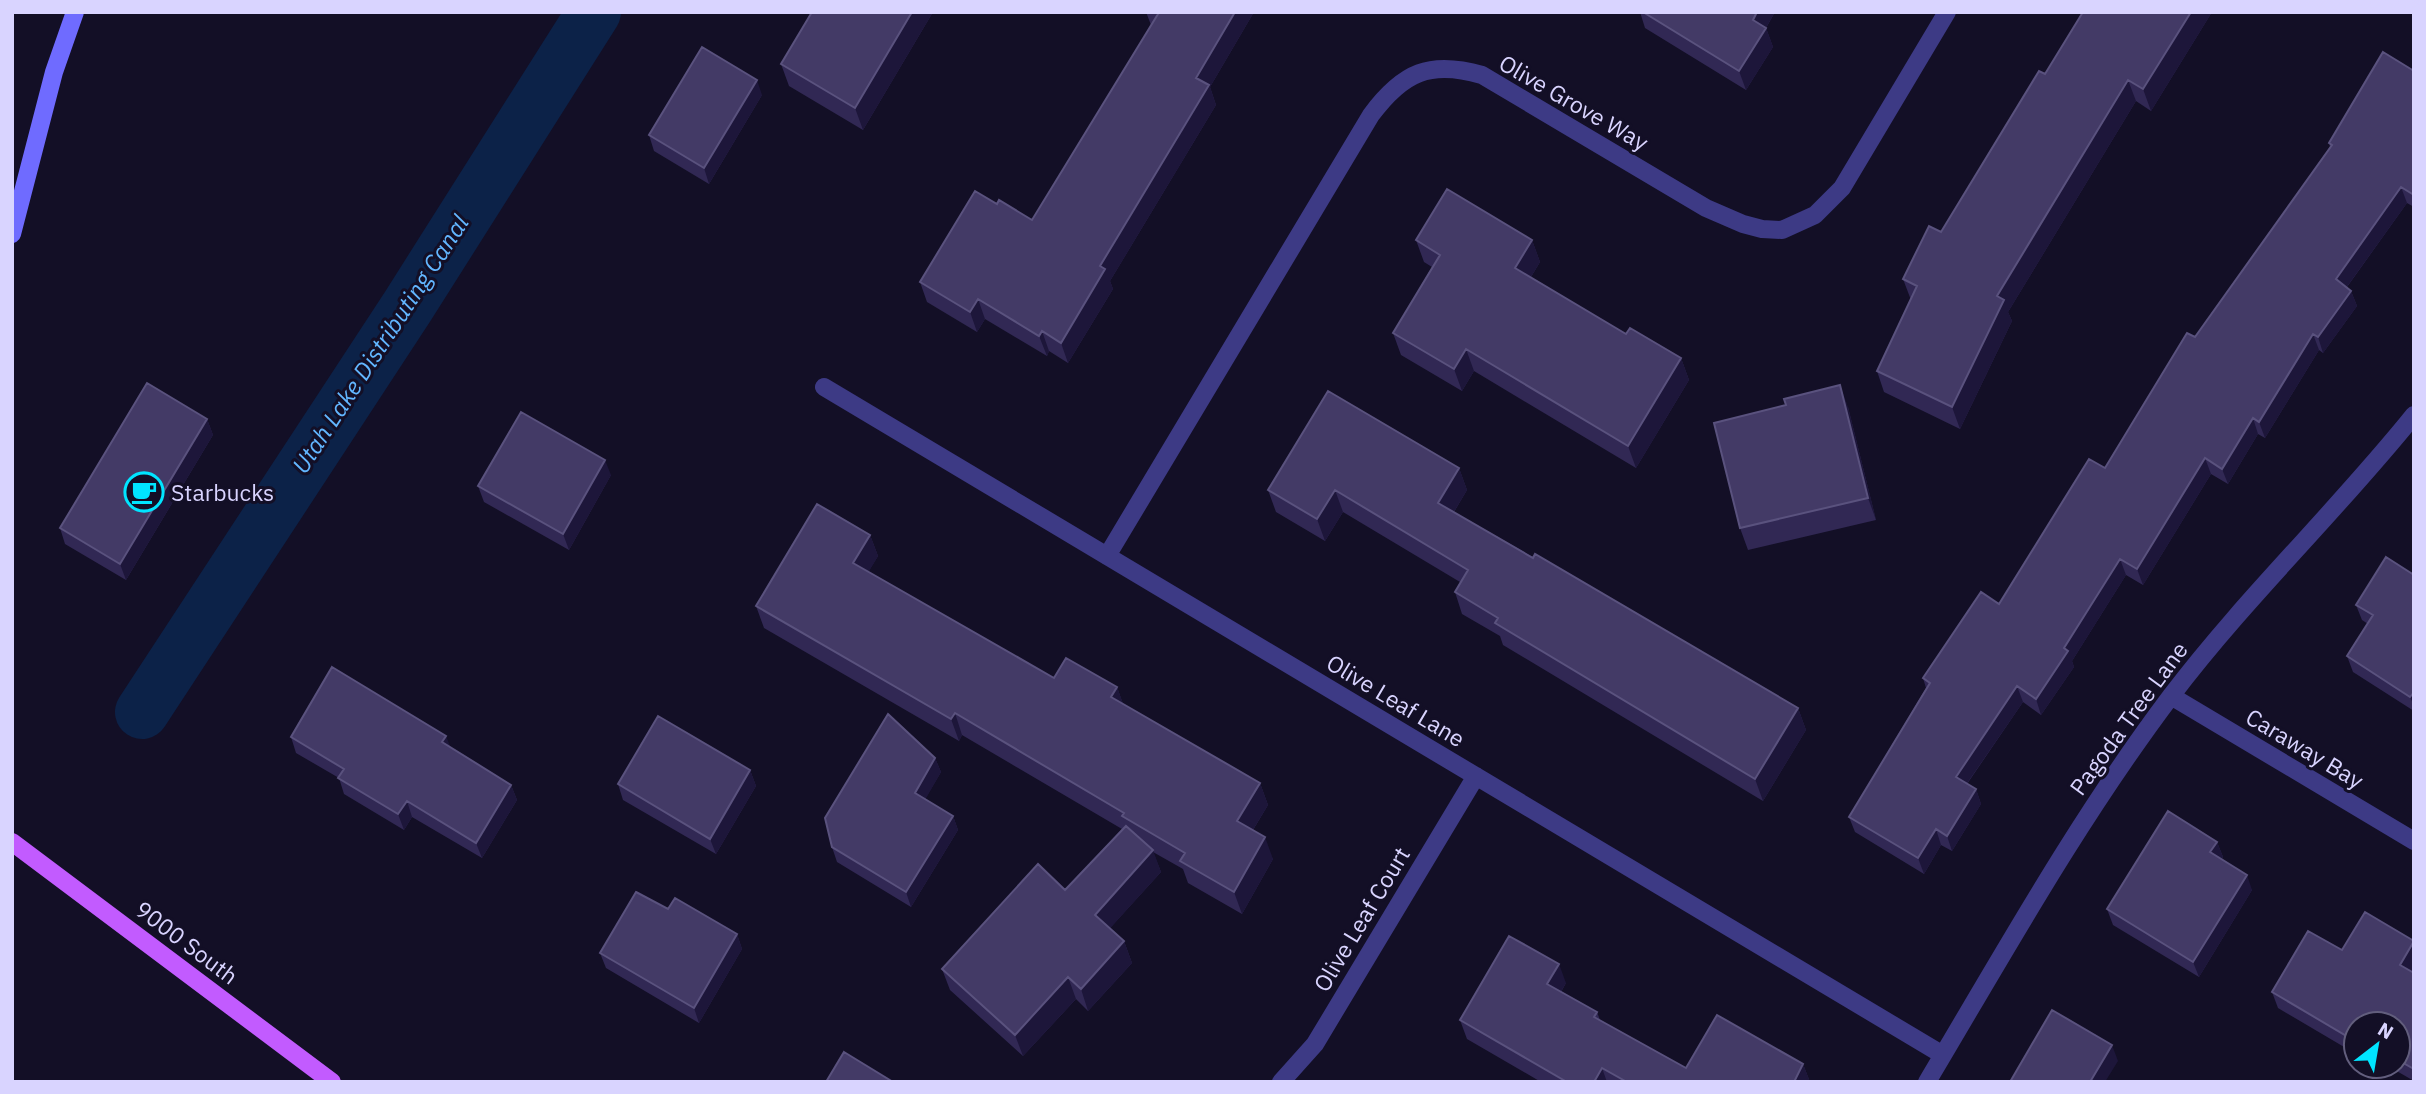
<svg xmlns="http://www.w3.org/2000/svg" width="2426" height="1094" font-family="'IBM Plex Sans',sans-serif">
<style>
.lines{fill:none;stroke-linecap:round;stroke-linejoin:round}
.canal{stroke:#0c2248;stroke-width:54}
.street{stroke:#3d3a85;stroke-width:18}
.secondary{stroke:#6f6bff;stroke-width:18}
.primary{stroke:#c25bff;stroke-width:18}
.wall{fill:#312854}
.shaded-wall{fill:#1d163a}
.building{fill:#433a66;stroke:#5a527e;stroke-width:2}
.labels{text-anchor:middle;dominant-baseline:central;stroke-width:6;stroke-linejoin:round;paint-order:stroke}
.street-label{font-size:23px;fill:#d9d4ff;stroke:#130f26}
.poi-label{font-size:23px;fill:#d9d4ff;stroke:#130f26;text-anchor:start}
.water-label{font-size:24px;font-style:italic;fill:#62b6ff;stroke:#130f26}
</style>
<rect width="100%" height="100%" fill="#130f26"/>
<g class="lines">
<path class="canal" d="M142,712l266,-406 186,-294"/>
<path class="street" d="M824,387l1119,668
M1107,556l264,-441c32,-43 59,-55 111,-40l224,133 37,16 19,5 20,1 33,-15 27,-27 105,-176
M2171,696l243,145
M1281,1082l34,-38 161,-268
M1927,1082c78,-131 152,-264 244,-386 75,-99 165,-184 243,-281"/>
<path class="secondary" d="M12,234l42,-162 21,-60"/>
<path class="primary" d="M12,842l320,240"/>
</g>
<path class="wall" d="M933,12l-70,118 -74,-44 -8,-22z
M1146,12h108l-44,75 6,18 -106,176 3,8 -45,74 -19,-12 -2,5 -62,-37 -8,13 -50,-30 -7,-20 77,-78 35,16 119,-195z
M1640,12h135l-9,16 7,19 -27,43 -101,-62z
M2083,12h129l-61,99 -15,-10 -128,211 4,9 -52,108 -76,-37 -7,-21 34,-71 -8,-21 38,-47 104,-158z
M2414,71v136l-7,-4 -60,84 4,4 6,15 -34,47 -4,-3 -54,88 -7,-4 -30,50 -17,-10 -68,111 -17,-10 -54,86 2,6 -33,48 -18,-13 -56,82 9,5 5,15 -29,47 -11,-6 -17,29 -69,-42 -6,-15 77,-129 -3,-10 76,-74 106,-136 90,-131 135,-190 -1,-4z
M762,95l-53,89 -55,-33 -5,-16z
M1416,240h116l8,22 -9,15 95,57 55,24 8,22 -53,88 -162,-97 -12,20 -61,-36 -8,-22 39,-66 -8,-5z
M1848,407l28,113 -128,30 -8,-22z
M207,419l6,16 -87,145 -61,-36 -5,-16z
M1459,468l8,22 -13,22 344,196 8,22 -43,71 -260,-156 -3,-9 -38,-22 -7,-22 5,-10 -117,-70 -18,29 -49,-29 -8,-22z
M611,475l-42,75 -85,-48 -6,-16z
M870,535l8,21 -10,16 186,106 63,9 6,17 137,79 8,22 -15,25 20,29 -31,55 -54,-31 -5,-14 -30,-17 8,20 -51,56 14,13 8,22 -44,48 -12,-12 -53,57 -73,-66 -8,-21 123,-79 57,-61 -160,-94 -3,6 -195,-113 -8,-22z
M2414,575v136l-61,-39 -6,-16 21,-32 -6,-4 -6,-15z
M291,737l159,10 61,38 6,15 -35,58 -70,-41 -8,13 -60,-36 -5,-16 -43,-25z
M935,758l6,14 -16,27 28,17 5,14 -47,77 -74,-45 -5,-15z
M750,770l6,16 -40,68 -93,-54 -5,-16z
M2217,842l6,15 -1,2 30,31 -53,87 -86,-52 -6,-16z
M668,909l69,25 5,15 -43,74 -93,-55 -6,-15z
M2414,941v26l-3,4 3,2v108l-26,-15h10v-42h-42v30l-78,-46 -6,-16 70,-42z
M1566,983l-5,9 36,20 3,8 86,48 117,-4 7,18h-269l-74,-43 -7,-19z"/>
<path class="shaded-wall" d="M912,12h21l-70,118 -8,-22z
M1235,12h19l-44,75 6,18 -106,176 3,8 -45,74 -7,-20 135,-265z
M1757,12h18l-15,26 -7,-18z
M2191,12h21l-61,99 -8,-22z
M1766,28l7,19 -27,43 -7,-19z
M757,80l5,15 -53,89 -5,-16z
M2128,80l8,21 -128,211 4,9 -52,108 -8,-22 45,-111z
M2401,187l6,16 -66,92 -5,-16z
M1532,240l8,22 -17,28 -8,-22z
M2351,291l6,15 -34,47 -5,-16z
M978,299l7,20 -8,13 -7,-20z
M1042,331l7,20 -2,5 -8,-20z
M2313,334l6,16 -54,88 -6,-16z
M1466,349l8,22 -12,20 -8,-22z
M1681,358l8,22 -53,88 -8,-22z
M1840,385l8,22 28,113 -8,-22z
M2253,418l5,16 -30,50 -6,-15z
M207,419l6,16 -87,145 -6,-16z
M2205,458l6,16 -68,111 -6,-16z
M605,460l6,15 -42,75 -6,-16z
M1459,468l8,22 -21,35 -8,-22z
M1335,490l8,22 -18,29 -8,-22z
M870,535l8,21 -17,29 -8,-22z
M2120,559l6,16 -54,86 2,6 -33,48 -5,-16 28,-51z
M2017,686l6,16 -62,90 -5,-15z
M1117,687l8,22 -14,-12z
M2414,692v14l-4,-9z
M1798,708l8,22 -43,71 -8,-22z
M955,713l7,22 -3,6 -8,-22z
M446,736l6,15 -10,-9z
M935,758l6,14 -20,35 -6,-14z
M750,770l6,16 -40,68 -6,-15z
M1260,783l8,22 -23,38 -8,-22z
M511,785l6,15 -35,58 -6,-15z
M1976,789l5,15 -29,47 -5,-15z
M407,801l5,16 -8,13 -6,-16z
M953,816l5,14 -47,77 -5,-15z
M1936,829l5,16 -17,29 -6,-16z
M1265,837l8,22 -31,55 -8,-22z
M2217,842l6,15 -7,11 -6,-16z
M1153,850l8,22 -58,64 -8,-21z
M2247,875l5,15 -53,87 -6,-15z
M737,934l5,15 -43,74 -5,-15z
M1124,941l8,22 -44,48 -7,-22z
M2414,942v25l-8,13 -6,-15z
M1559,964l7,19 -12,20 -7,-19z
M1068,977l8,22 -53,57 -8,-21z
M2112,1045l6,16 -13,21h-15z
M1803,1064l7,18h-16z
M1602,1068l5,14h-13z"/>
<path class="building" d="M812,12h100l-57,96 -74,-44z
M1155,12h80l-39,66 13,7 -109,181 5,3 -44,74 -19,-12 -3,5 -61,-37 -8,13 -50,-30 55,-91 22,13 2,-4 33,20 126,-206z
M1643,12h114l-4,8 13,8 -27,43z
M2083,12h108l-48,77 -15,-9 -131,216 7,4 -52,107 -75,-36 40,-85 -14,-7 26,-53 12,6 98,-161 6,3z
M702,47l55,33 -53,88 -55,-33z
M2383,52l31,19v124l-13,-8 -65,92 15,12 -33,46 -5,-3 -54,88 -6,-4 -31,51 -17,-11 -68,111 -17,-10 -56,89 4,3 -32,48 -19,-13 -61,91 20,12 -29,47 -11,-7 -18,29 -69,-41 81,-134 -7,-5 58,-86 18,12 90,-145 16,9 82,-135 8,4 137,-192 -3,-2z
M1447,189l85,51 -17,28 111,66 4,-6 51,30 -53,88 -162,-97 -12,20 -61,-36 47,-78 -24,-15z
M147,383l60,36 -87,145 -60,-36z
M1840,385l28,113 -128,30 -26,-105 72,-18 -2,-6z
M1328,391l131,77 -21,35 95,55 2,-4 263,154 -43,71 -260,-156 3,-5 -43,-26 13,-22 -133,-80 -18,29 -49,-29z
M521,412l84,48 -42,74 -85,-48z
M817,504l53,31 -17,28 201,115 12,-20 51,29 -6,10 149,86 -23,38 28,16 -31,55 -54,-31 5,-8 -63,-37 2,-3 -169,-100 -4,6 -195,-113z
M2386,557l28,18v117l-4,5 -63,-41 26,-41 -17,-10z
M332,667l114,69 -4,6 69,43 -35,58 -69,-42 -9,13 -60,-36 6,-9 -53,-32z
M888,714l47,44 -20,35 38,23 -47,76 -74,-45 -7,-29z
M658,716l92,54 -40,69 -92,-55z
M2168,811l49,31 -7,10 37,23 -54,87 -86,-53z
M1126,826l27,24 -58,65 29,26 -43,48 -13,-12 -53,58 -73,-66 96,-105 27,26z
M636,892l32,17 7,-11 62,36 -43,74 -94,-55z
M2365,912l49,29 -14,24 14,8v96l-16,-9v-36h-42v15l-1,2 -83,-49 36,-61 34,19z
M1509,936l50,28 -12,20 50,28 -3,5 92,51 31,-53 86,49 -9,18h-167l-25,-14 -8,14h-27l-107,-62z
M2052,1010l60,35 -22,37h-80z
M844,1052l49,30h-67z"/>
<defs>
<g id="cafe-ring" transform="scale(2.0125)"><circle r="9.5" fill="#130f26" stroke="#00e5ff" stroke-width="1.5"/><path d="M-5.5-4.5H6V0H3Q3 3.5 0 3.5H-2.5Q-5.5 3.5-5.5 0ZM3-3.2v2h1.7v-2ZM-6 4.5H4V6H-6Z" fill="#00e5ff"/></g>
</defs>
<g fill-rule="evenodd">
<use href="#cafe-ring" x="144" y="492"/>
</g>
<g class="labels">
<g class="street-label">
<text transform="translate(1574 102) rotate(30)">Olive Grove Way</text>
<text transform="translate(1396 700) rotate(31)">Olive Leaf Lane</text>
<text transform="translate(2128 718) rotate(-54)">Pagoda Tree Lane</text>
<text transform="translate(2305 748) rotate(31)">Caraway Bay</text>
<text transform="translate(1361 919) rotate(-59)">Olive Leaf Court</text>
<text transform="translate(187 942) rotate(37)">9000 South</text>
</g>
<g class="poi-label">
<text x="171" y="492">Starbucks</text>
</g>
<g class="water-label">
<text transform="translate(380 344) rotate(-57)">Utah Lake Distributing Canal</text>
</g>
</g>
<rect width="2426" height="1094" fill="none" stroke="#d9d4ff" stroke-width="28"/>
<g transform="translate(2377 1045) rotate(31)"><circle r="33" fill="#130f26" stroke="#625e7d" stroke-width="2"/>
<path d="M0-5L12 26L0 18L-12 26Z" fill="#00e5ff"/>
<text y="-10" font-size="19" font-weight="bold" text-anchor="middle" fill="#d9d4ff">N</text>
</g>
</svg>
